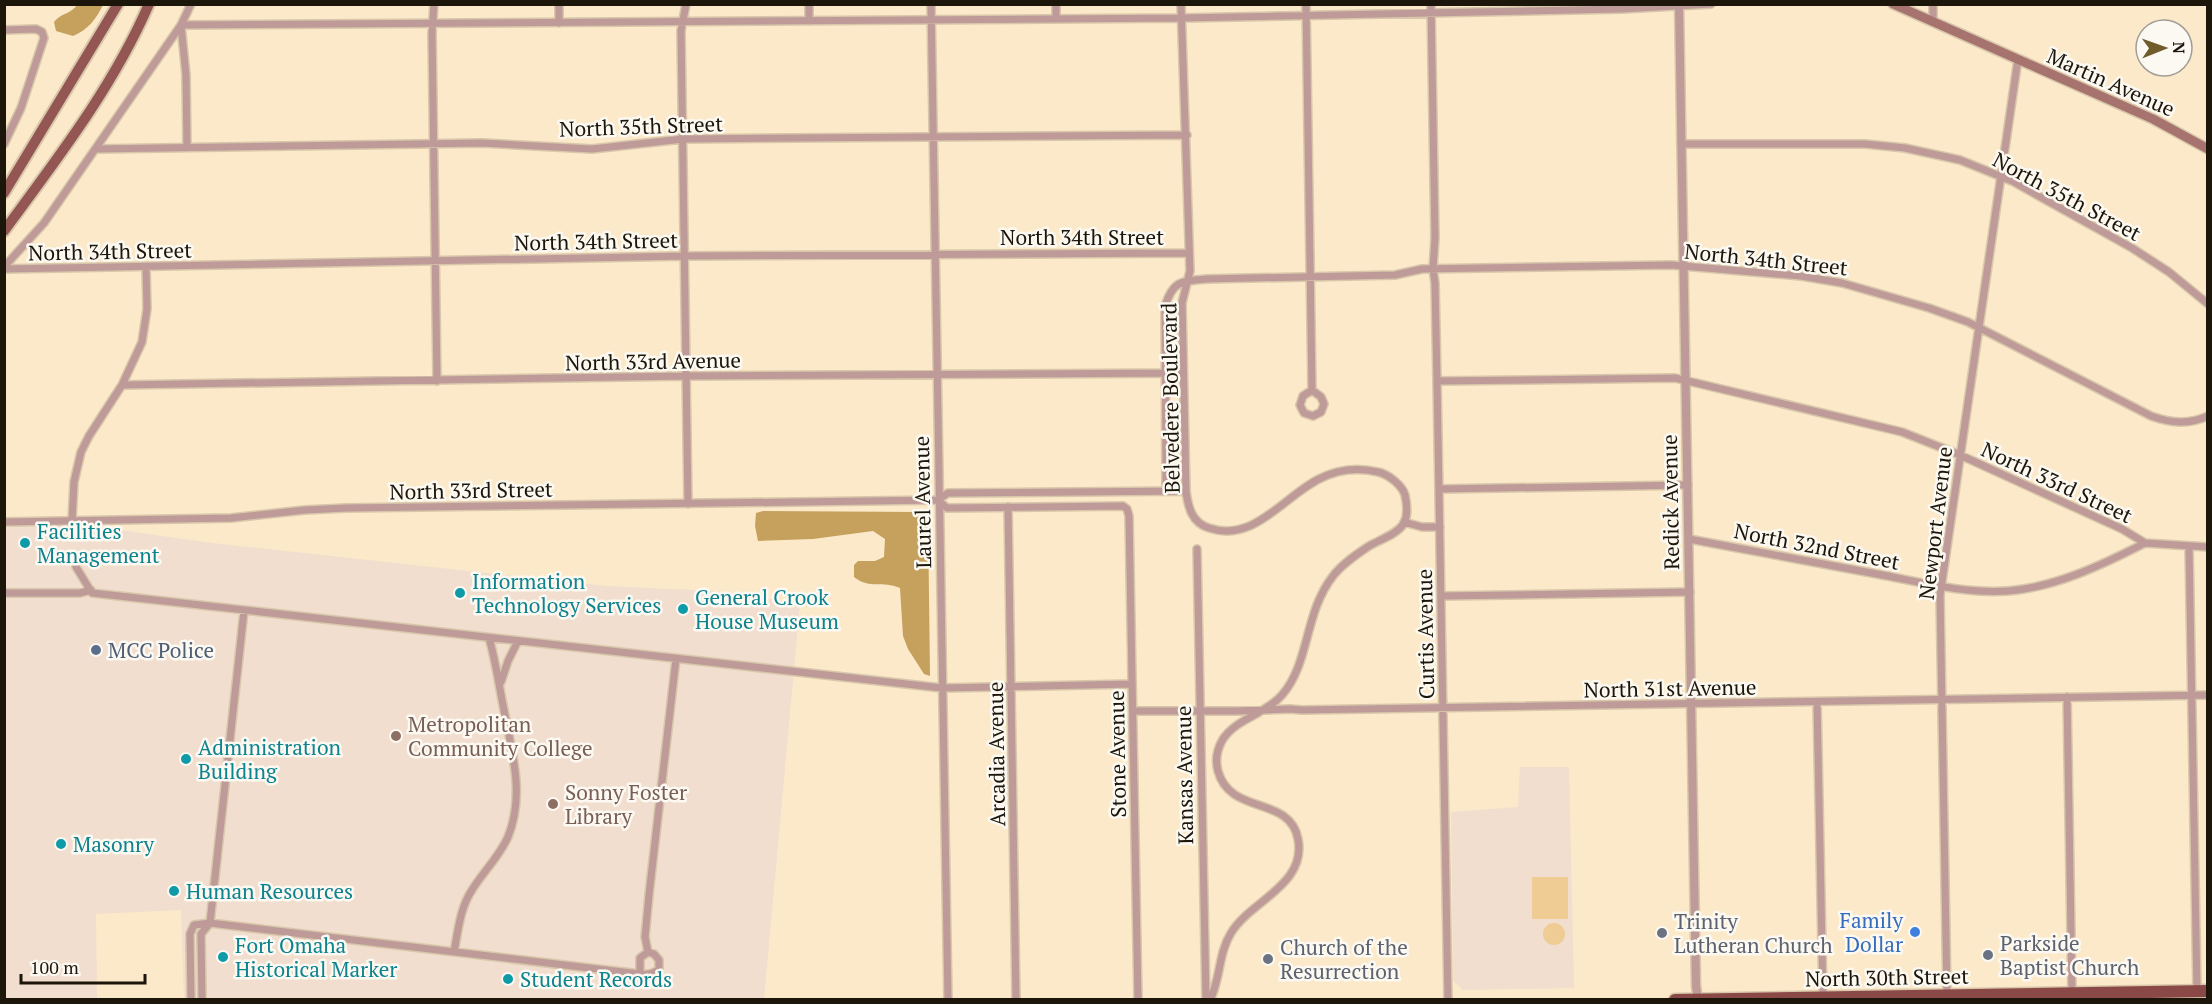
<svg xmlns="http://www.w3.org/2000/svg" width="2212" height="1004" font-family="'PT Serif',serif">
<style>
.education{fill:#f1dece}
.green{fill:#eecc93}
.forest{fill:#c6a05d}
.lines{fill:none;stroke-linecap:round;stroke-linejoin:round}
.minor-casing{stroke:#d8c7aa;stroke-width:10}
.tertiary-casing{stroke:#d8c7aa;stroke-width:11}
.secondary-casing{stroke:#d8c7aa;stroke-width:12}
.primary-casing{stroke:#d8c7aa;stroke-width:14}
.trunk-casing{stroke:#d8c7aa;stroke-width:15}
.minor{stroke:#be9a98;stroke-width:7}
.tertiary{stroke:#be9a98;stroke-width:8}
.secondary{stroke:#a6736f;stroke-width:9}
.primary{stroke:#935653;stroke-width:10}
.trunk{stroke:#8a4947;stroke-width:12}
.culture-dot{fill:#0f9aa8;stroke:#fcf9f2;stroke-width:2}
.service-dot{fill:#5c6f8a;stroke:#fcf9f2;stroke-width:2}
.education-dot{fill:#8d6e63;stroke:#fcf9f2;stroke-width:2}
.shop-dot{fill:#3f7fe0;stroke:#fcf9f2;stroke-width:2}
.worship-dot{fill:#6b7280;stroke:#fcf9f2;stroke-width:2}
.labels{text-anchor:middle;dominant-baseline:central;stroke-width:5;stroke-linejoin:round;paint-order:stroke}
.street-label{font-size:21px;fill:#1c160a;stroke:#fcf9f2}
.culture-label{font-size:21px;fill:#0d838f;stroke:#fcf9f2;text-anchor:start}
.service-label{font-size:21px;fill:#4e5e75;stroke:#fcf9f2;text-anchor:start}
.education-label{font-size:21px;fill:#785e54;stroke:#fcf9f2;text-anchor:start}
.shop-label{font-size:21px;fill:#366cbe;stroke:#fcf9f2;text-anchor:end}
.worship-label{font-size:21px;fill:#5b616d;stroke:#fcf9f2;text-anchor:start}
</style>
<rect width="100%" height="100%" fill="#fce9c9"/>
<path class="education" d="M5,526h86l121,17 395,43 107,5 86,12 -36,396h-580l-3,-89 -85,4 1,85 -92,1z
M1520,767h49l5,221 -111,2 -10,-9 -2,-169 67,-5z"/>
<path class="green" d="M1532,877h36v42h-36z
M1543 934a11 11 0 1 1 22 0a11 11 0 1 1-22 0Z"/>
<path class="forest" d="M78,4l25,1c-7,14 -14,24 -30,31l-17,-5 -2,-9c8,-10 16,-7 24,-18z
M763,511l154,1 11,6 2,158 -6,-2 -16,-25 -5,-13 -3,-48c-18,-8 -29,2 -46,-11v-12l4,-4h17l9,-4 1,-18 -12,-8 -60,8 -55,2 -3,-15 1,-13z"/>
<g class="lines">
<g class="minor-casing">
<path id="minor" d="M434,4l-2,29 5,348
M559,4v19
M686,4l-5,27 7,473
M931,4l17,996
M1056,4v15
M1181,4l9,267 -8,32 4,188c2,16 6,32 23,37 45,15 74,-31 110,-49 19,-10 38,-12 59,-7 10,2 24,13 27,23 2,9 3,20 -1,28 -6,11 -25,17 -35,23 -12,8 -27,18 -36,30 -29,37 -23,87 -51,119 -16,19 -45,23 -59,44 -6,10 -8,21 -5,32 12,45 72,24 80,68 9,46 -48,62 -67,94 -13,21 -10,45 -21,67
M1306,4l6,386
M1431,4l4,234 -2,31 2,14 2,98 11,619
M1933,4v17
M809,21v-17
M4,30l32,-1 6,3 2,6 -23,70 -17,36
M1681,144h184l40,4 55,12 52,21 120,67 37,24 39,32
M187,148l-1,-73 -5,-50 1001,-7 440,-9 89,-5
M96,149l386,-6 110,6 91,-10 504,-4
M4,267l40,-44 137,-198 10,-21
M4,269l681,-13 504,-3
M1437,381l238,-3 227,54 58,23 162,74 23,14 63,4
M122,385l565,-9 496,-3
M1312,390l9,7 3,7 -3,8 -8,4 -9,-3 -4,-8 3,-9z
M1439,489l249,-4
M1166,491l-1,-185c8,-25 16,-25 41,-27l189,-4 27,-6 249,-4 130,11 41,7 87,25 39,14 183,94c20,7 37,9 57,0
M938,500l10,-7 238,-2
M1008,507l8,493
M72,521l2,-39 7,-30 8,-16 33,-51 20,-43 5,-33 -1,-41
M4,522l227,-4 74,-8 41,-2 592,-8 9,8 176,-2 4,3 2,7 9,484
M1404,522l18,5h18
M1689,539c63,12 125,23 188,35 43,8 87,20 131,17 48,-4 94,-26 137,-48
M2189,546l8,445
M1197,549l9,451
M76,567l16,26 850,95 190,-4
M4,593h76l11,-3
M1441,596l249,-4
M501,682l7,-21 10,-20
M2067,697l5,296
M1817,702l6,295
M1133,711h102l55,-2 12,1 906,-15
M454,952c4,-21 6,-44 18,-62 11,-18 27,-33 36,-53 17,-42 4,-85 -4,-127 -5,-24 -8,-48 -15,-72
M648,952l-3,-15 4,-42 27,-236
M1947,995l-7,-400 78,-536
M191,1000l-1,-66 4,-9 16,-2 430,51c8,1 13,0 19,-5v-9l-5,-6 -6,-2 -8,6v16
M202,1000l-1,-66 9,-11 34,-312"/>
</g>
<g class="tertiary-casing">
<path id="tertiary" d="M1679,4l17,982 2,14"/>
</g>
<g class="secondary-casing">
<path id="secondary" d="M1893,4l260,115 55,30"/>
</g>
<g class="primary-casing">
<path id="primary" d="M4,193l114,-189
M4,231c53,-72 109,-144 145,-227"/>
</g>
<g class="trunk-casing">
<path id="trunk" d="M1675,1000l533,-9"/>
</g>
<use href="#minor" class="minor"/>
<use href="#tertiary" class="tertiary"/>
<use href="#secondary" class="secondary"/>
<use href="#primary" class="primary"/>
<use href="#trunk" class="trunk"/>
</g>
<g class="culture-dot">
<circle cx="25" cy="543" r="6"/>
<circle cx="460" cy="593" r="6"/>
<circle cx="683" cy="609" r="6"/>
<circle cx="186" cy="759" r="6"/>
<circle cx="61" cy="844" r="6"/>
<circle cx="174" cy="891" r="6"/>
<circle cx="223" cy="957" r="6"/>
<circle cx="508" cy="979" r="6"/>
</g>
<circle class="service-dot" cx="96" cy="650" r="6"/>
<g class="education-dot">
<circle cx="396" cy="736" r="6"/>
<circle cx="553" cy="804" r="6"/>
</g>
<circle class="shop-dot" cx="1915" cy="932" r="6"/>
<g class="worship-dot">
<circle cx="1662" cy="933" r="6"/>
<circle cx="1988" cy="955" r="6"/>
<circle cx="1268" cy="959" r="6"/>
</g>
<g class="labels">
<g class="street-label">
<text transform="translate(2111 82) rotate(24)">Martin Avenue</text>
<text transform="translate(641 126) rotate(-2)">North 35th Street</text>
<text transform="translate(2067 196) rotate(28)">North 35th Street</text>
<text x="1082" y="237">North 34th Street</text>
<text transform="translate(596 241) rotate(-1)">North 34th Street</text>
<text transform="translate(110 251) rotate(-1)">North 34th Street</text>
<text transform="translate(1766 259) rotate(6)">North 34th Street</text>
<text transform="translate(653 361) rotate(-1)">North 33rd Avenue</text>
<text transform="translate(1170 398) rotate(-91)">Belvedere Boulevard</text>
<text transform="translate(2057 482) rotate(25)">North 33rd Street</text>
<text transform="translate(471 490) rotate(-1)">North 33rd Street</text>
<text transform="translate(922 502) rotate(-91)">Laurel Avenue</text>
<text transform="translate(1670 502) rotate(-91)">Redick Avenue</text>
<text transform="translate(1935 523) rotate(-83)">Newport Avenue</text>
<text transform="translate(1817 546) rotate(11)">North 32nd Street</text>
<text transform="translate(1425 634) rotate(-91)">Curtis Avenue</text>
<text transform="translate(1670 688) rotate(-1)">North 31st Avenue</text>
<text transform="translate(996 754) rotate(-91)">Arcadia Avenue</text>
<text transform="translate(1117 754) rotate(-91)">Stone Avenue</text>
<text transform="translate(1184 775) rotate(-91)">Kansas Avenue</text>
<text transform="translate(1887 977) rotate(-1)">North 30th Street</text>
</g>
<g class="culture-label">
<text x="37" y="531">Facilities<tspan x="37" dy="24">Management</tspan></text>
<text x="472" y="581">Information<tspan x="472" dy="24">Technology Services</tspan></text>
<text x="695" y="597">General Crook<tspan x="695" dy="24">House Museum</tspan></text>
<text x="198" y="747">Administration<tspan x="198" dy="24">Building</tspan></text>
<text x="73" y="844">Masonry</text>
<text x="186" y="891">Human Resources</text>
<text x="235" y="945">Fort Omaha<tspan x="235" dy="24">Historical Marker</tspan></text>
<text x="520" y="979">Student Records</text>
</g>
<g class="service-label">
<text x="108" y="650">MCC Police</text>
</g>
<g class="education-label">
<text x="408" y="724">Metropolitan<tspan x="408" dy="24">Community College</tspan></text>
<text x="565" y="792">Sonny Foster<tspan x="565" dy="24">Library</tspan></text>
</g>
<g class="shop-label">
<text x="1903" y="920">Family<tspan x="1903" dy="24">Dollar</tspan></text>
</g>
<g class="worship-label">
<text x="1674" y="921">Trinity<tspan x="1674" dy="24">Lutheran Church</tspan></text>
<text x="2000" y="943">Parkside<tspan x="2000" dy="24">Baptist Church</tspan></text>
<text x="1280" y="947">Church of the<tspan x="1280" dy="24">Resurrection</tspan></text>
</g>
</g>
<rect width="2212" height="1004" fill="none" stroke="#1c160a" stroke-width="12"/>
<g transform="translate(2164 48) rotate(89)"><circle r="28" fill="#fcf9f2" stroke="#a29e95" stroke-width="1.5"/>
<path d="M0-4.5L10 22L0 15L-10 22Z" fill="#6f5c2a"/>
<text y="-9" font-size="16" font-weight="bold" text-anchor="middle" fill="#1c160a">N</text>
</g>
<path d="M21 974v9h124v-9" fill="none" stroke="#1c160a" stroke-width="3"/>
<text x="30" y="974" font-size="18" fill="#1c160a" stroke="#fcf9f2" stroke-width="4.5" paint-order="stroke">100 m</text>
</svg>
